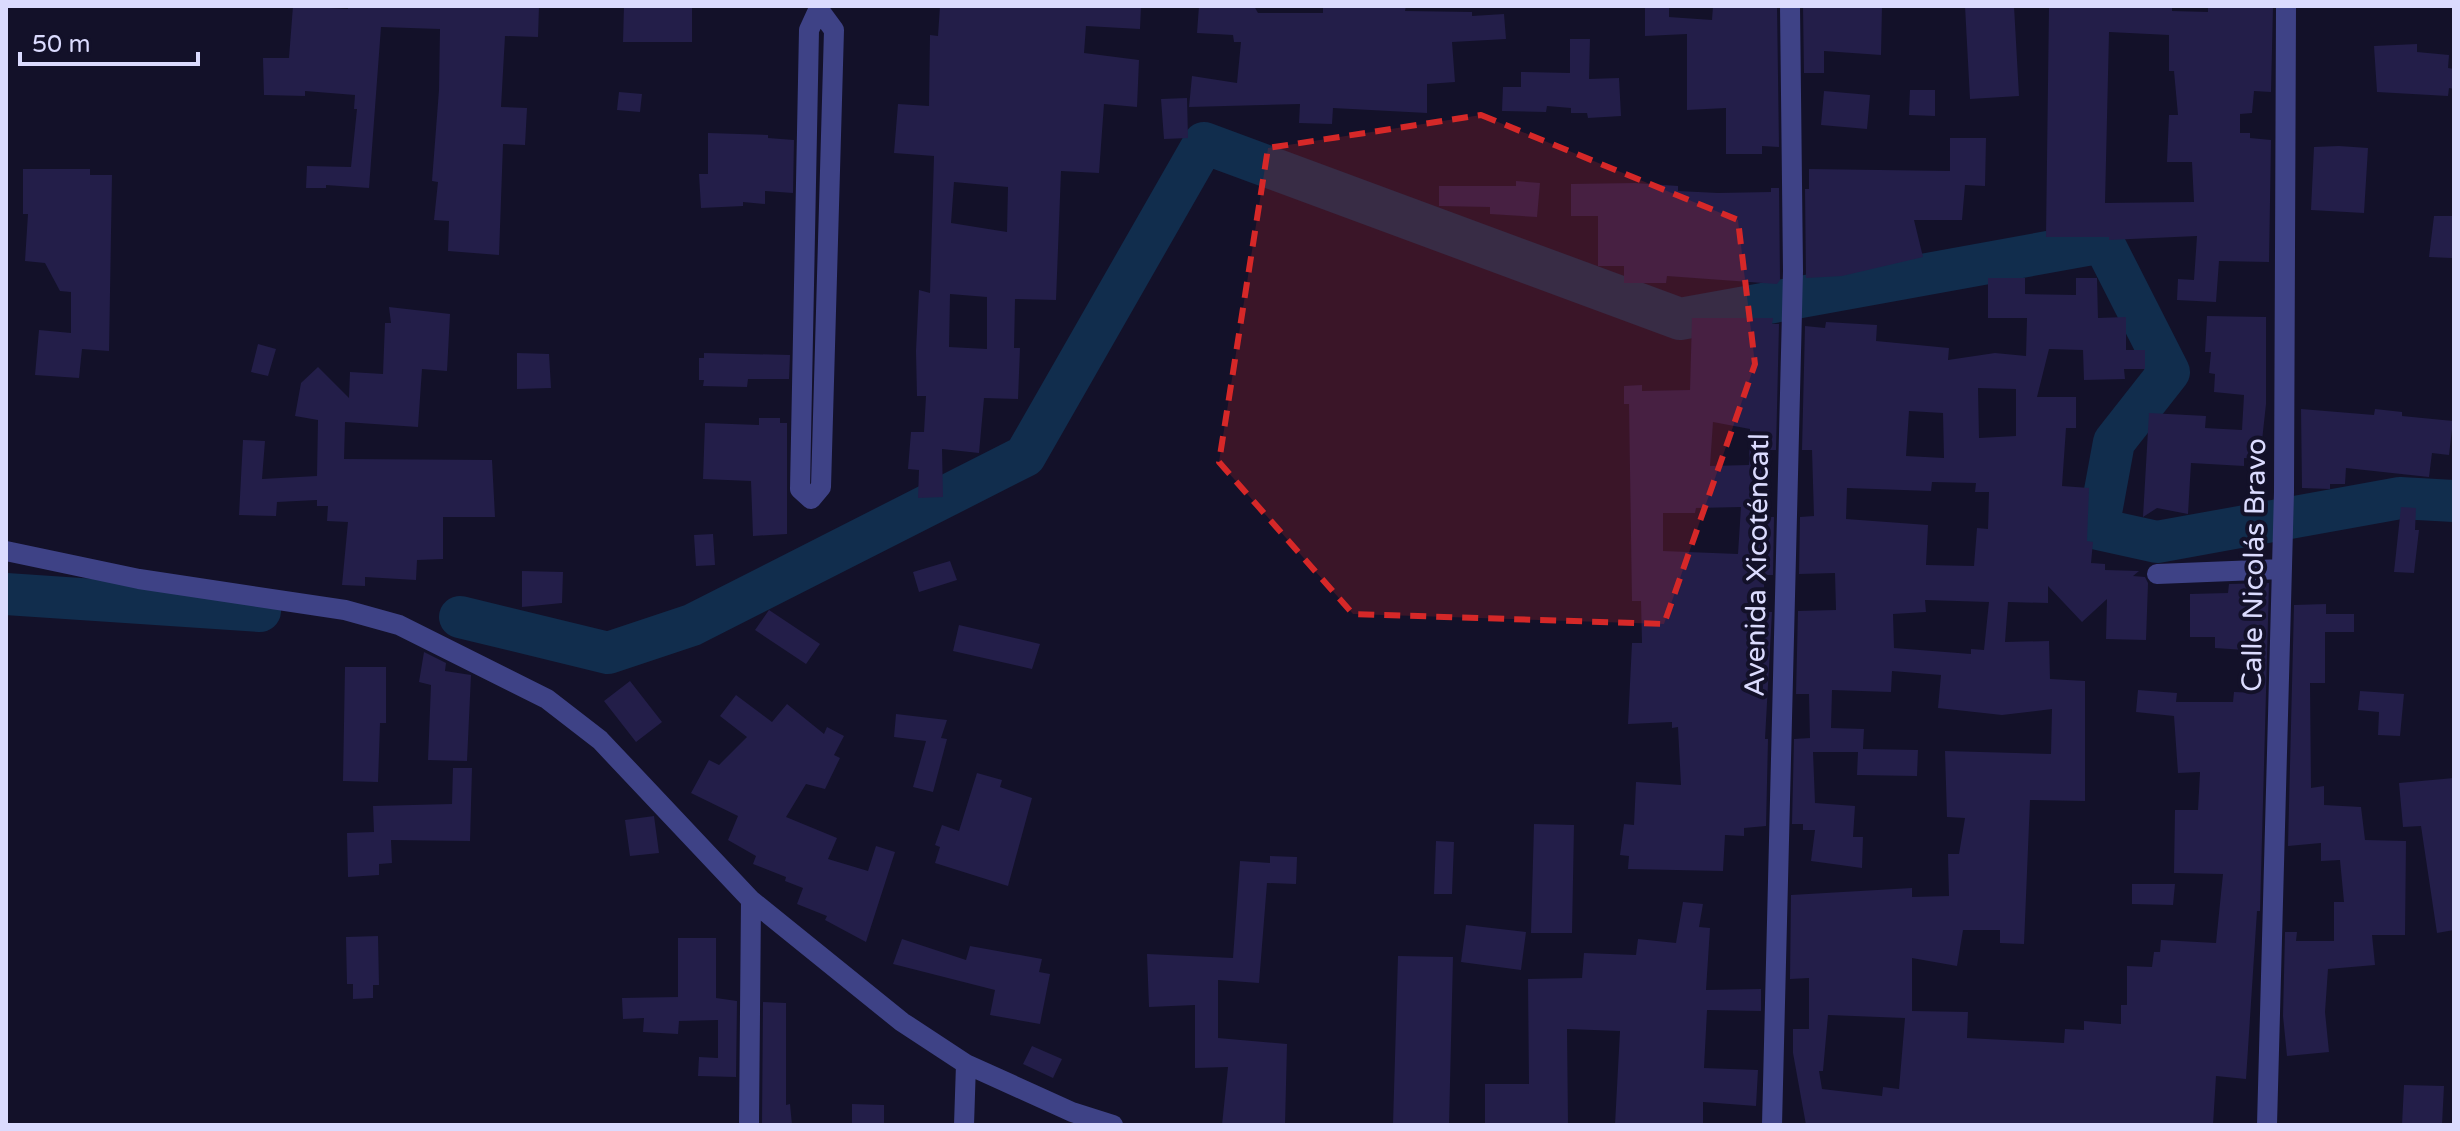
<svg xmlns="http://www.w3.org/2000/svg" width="2460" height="1131" font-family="'Varela Round',sans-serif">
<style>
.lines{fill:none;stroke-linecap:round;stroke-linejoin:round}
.river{stroke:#112d4d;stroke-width:42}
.building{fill:#231e49;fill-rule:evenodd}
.minor{stroke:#3e4286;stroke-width:20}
.marked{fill:#d62828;fill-opacity:0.2;stroke:#d62828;stroke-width:6;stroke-dasharray:16 10;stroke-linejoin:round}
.labels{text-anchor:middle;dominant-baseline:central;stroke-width:8;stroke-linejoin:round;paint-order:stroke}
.street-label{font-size:28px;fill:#dbdbfe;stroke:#131129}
</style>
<rect width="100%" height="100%" fill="#131129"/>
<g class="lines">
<path class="river" d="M6,594l254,17
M460,617l148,36 84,-28 333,-169 179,-313 476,176 423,-77 66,130 -55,70 -16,87 59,13 243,-44 54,3"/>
</g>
<path class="building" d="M293,6l55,3v-3h191l-1,31 -33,-1 -4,71 26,1 -2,37 -22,-1 -4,111 -51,-4 1,-30 -15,-1 4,-38 -6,-1 7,-91 1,-61 -59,-2 -12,161 -43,-3v3h-20l1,-22 44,1 6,-58h-3l1,-14 -50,-4v5l-41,-1 -1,-37h26z
M624,6h68v36h-69z
M940,6h201l-1,23 -54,-3 -2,27 55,7 -2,47 -33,-3 -5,69 -38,-2 -5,129 -41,-1 -1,49h6l-2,51 -34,-1 -5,55 -37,-4 1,48 -25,1 1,-28 -11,-1 3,-37h13l2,-36h-9l-1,-45 3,-61 11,3 4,-137 -40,-3 4,-49 31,2 1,-71 8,1zM954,182l54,5 -1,45 -56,-9zM950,294l37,3v52l-38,-2z
M1199,6h55l4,7h65v-7h83l-1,5 67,1v4l32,-2 2,25 -54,3 3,40 -28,2v29l-94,-5 -1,16 -33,-1 1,-19 -111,3 3,-31 45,7 4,-41h-7l-1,-7 -36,-2z
M1645,6h24v11l43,3 1,-14h64l2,141 -17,-1v8h-36v-46l-39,2v-76l-42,2z
M1803,6h79l-1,49 -57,-4v22h-20z
M1965,6h49l5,90 -49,3z
M2049,6h123v5l36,1v-6h65l-2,86 -17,-1 -2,22 -12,1v19h10v5l21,2 -2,122 -50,-1 -3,41 -39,-2 1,-21 16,1 3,-44 -88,4v-3h-63zM2109,32l60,3v36h5l4,44h-9l-2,47h25l2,40 -89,1z
M1570,39h20l-1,40 30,-1 2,38 -33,2 -1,-5h-16v-5l-24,-2 -1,6 -44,-1 1,-24h18v-15l49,1z
M2417,44v8l32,3 -1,13 6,1v20l-5,-1 -1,8 -71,-4 -3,-46z
M1910,90h25v26l-26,-1z
M1824,91l46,4 -3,34 -46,-4z
M619,92l23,2 -2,18 -23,-2z
M1187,98l1,40 -24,1 -3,-40z
M708,133l60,2v3l26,2 -1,53 -28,-2v13l-22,-2v4l-42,2 -2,-34h9z
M1950,138h36l-1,48 -20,-1 -3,35h-48l9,37 -81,19 -36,2 -1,-89h4v-20l141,2z
M2339,146l29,2 -4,65 -53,-3 3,-63z
M23,169h67v6h22l-3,176 -27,-2 -3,29 -44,-3 4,-45 32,3v-41l-11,-1 -15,-28 -20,-2 3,-47h-5z
M1516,181l24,2 -3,34 -47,-3v-7l-51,-1v-20h77z
M1635,183l43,3v5l40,2 53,-1v-4h8l1,92 -3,4 -110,-8 -1,7h-42v-17h-26v-50h-27v-32z
M2434,216h19l-1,42 -23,-1z
M1988,278h37v16l51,1v-17h21l1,40 28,-1v33h19v19h-21l1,10 -41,1 -1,-30 -34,-1 -12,48h39v31h-10l-4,58 27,2 -2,53 6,1 -2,21 14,1v6l34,1 -6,5 12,1 3,6 -2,57 -40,-1 1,-40 -25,23 -34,-36v17l-40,-1 -3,40 44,-1 1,38 35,2v120l-55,-1 -6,144 -24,-1v-13h-37l-6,36 -45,-8v53l56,1 -1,26 97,5 1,-14 19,1v-9l37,3v-19h6v-39l25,1 2,-15h6l1,-12 55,3 7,-69 -49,-1 1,-63h23l2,-38 -22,1 -4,-57 -38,-4 2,-22 39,3 -1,9h57l1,-10 23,1 3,-42 -45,-3v-11h-25v-43l38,-1 1,-9 40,-1 -9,328h-3l-11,168 -30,-3 -3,49h-407l-13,-72v-24h16v-51l-19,1 1,-84 121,-7v9l37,-1 -1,-42h11l6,-36 -18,-1 -2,-66 106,3 1,-45 -50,6 -64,-7 3,-33 -49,-4 -1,21 -59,-2 -1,38 33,1 -1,20 55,1 -1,26 -60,-1 1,-23h-45l2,51 40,3 -2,31h10l-1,31 -51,-7 4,-31h-12v-6h-11l2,-85 16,-1 -1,-44h-13l2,-83 38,-1 -1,-37 -36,1 1,-57 14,-1 -2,-66h-10l3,-124 20,2 1,-6 51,3 -1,16 73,7 -1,12 47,-7 31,3 1,-38h-39zM1978,388l38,1v47l-37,2zM1909,411l34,2 1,45 -38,-2zM1932,482l44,1 -1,9h14l-1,37 -11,-1 -3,38 -48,-1 2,-40 -82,-6 1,-31 84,3zM1925,600l64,2 -5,48 -13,-1v5l-77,-6 -1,-34 33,-2zM1828,1015l77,3 -6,71 -16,-2 -1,9 -60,-7 -3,-18h4z
M389,307l61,7 -3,57 -25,-2 -4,58 -73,-5 -1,37 148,1 3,57h-52v42l-26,1 -1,20 -51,-3v9l-23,-1 6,-63 -21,-1 1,-15h-11v-6l-40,2 -1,14 -37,-1 4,-75 22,1 -3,38 55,-3 1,-56 -23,-4 6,-33 17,-16 31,31 1,-26 33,2 2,-51h6z
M2207,316l59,1v87l-6,55 -16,-1v8l-53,-3 -3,51 -31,-6 -14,9 6,-104 57,3 -1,12 37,2 2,-35 -30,-3 1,-18 -6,-1 2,-21h-6z
M1692,318h81l-1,6h7l-3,126h-8l-3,36h4l-4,31h9l-1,58h-9v37h8l-7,127h3l-2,87 -22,2v8l-19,-1 -2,36 -95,-2 1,-13 -9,-1 4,-31 10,1 2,-43 45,3 -3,-58 -6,1v-6l-44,2 4,-81h10l-1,-42h-9l-3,-197h-5v-18l18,-1v6l48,-1zM1713,422l37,7 -1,36 -39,1zM1741,507l-3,47 -75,-3v-38h32l1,-5z
M258,344l18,5 -8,27 -17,-4z
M517,353l32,1 2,34 -34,1z
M704,353l86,2 -1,24h-41l-1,8 -44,-1 1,-6h-5v-22h5z
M2301,409l73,6 1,-6 27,3v4l51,5 -4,34 -17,-2 -3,24 -83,-9 -1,16h-15v5l-28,-1z
M759,418h21v5h7v111l-34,2 -2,-55 -48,-2 2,-56 54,2z
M2401,507l15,1 -1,22h4l-5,43 -20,-1z
M713,534l2,31 -19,1 -2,-31z
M950,561l7,19 -38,12 -6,-20z
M522,571l41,1 -1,31 -40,4z
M2326,604v10h28v18h-29v51h-15l1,105 13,-2v19l37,2 4,33 41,1 -1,94h-33l3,30 -47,4 -3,43 4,40 -42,4 -4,-40 2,-84h12l-1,9h38v-39h10l-4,-42 -19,1v-18l-33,3 6,-241z
M769,610l51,34 -14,20 -51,-34z
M959,625l81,19 -8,25 -79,-18z
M424,652l22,11 -1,8 26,4 -4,86 -39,-1 3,-75 -12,-3z
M345,667h41v56h-6l-2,59 -35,-1z
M630,681l32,41 -26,20 -32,-41z
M2360,691l44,3 -4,42 -22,-1 1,-23 -21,-2z
M736,695l36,27 15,-18 37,30 3,-7 17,9 -10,19 6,3 -15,31 -19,-5 -20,33 51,21 -9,21 40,12 8,-25 19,6 -29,90 -41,-22 2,-4 -30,-12 6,-16 -18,-7 1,-4 -33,-13 3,-8 -28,-16 10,-24 -47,-23 18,-33 10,5 28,-28 -27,-21z
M896,714l51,6 -6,18 6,1 -14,53 -20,-5 13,-46 -32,-4z
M453,768h19l-2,73 -79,-1 1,23 -13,1v11l-31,2 -1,-44 27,-1 -1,-26 79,-2z
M977,773l25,7 -2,7 32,11 -24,88 -73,-23 5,-16 -5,-2 7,-20 17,6z
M2454,778v152l-17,3 -16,-107 -18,1 -4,-44z
M654,816l5,37 -29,3 -5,-36z
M1534,824l40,1 -2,108h-41z
M1436,841l18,1 -2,52h-18z
M1270,856l27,1 -1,27 -29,-1 -8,100 -41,-3v58l69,6 -2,81h-63l6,-58 -33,1v-63l-46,2 -2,-53 86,4 7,-97 30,2z
M2132,884h43l-2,21 -41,-1z
M1683,902l20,2 -4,23 11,1 -4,62 55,-1v22l-54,-1 -3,58 54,2 -2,36 -53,-4v23h-88l5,-94 -53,-2 1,96h-83v-41h44l-1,-105 54,-1 2,-25 52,2 2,-16 38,4z
M1466,925l60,7 -5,38 -60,-8z
M378,936l1,49h-6v13l-20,1v-15h-6l-1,-47z
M678,938h38v60l21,3 -1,76 -38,-1 1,-19 19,1v-38l-39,1 -1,13 -35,-2 1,-14 -21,1 -1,-21 56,-1z
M902,939l64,21 4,-14 72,13 -3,13 11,2 -10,50 -50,-9 5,-25 -102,-26z
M1398,956l55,1 -4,168h-56z
M763,1002l23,1v102l4,-1 2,21h-30z
M1032,1046l30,13 -9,19 -30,-14z
M2404,1085l40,1 -2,39h-40z
M852,1104l32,1v20h-32z"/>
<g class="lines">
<path class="minor" d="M820,6l-11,24 -9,459 11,10 10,-12 13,-457 -14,-19
M6,551l133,28 206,31 54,15 148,74 53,41 151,160 151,122 64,42 106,48 41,13
M2157,574l125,-5
M749,1125l2,-225
M964,1125l2,-61
M1772,1125l21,-854 -3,-265
M2267,1125l17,-633 2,-486"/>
</g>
<path class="marked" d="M1481,115l257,105 17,144 -91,260 -311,-10 -134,-152 49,-314z"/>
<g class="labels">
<g class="street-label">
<text transform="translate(1757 565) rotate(-89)">Avenida Xicoténcatl</text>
<text transform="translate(2254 565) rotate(-89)">Calle Nicolás Bravo</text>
</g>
</g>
<rect width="2460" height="1131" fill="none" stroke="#dbdbfe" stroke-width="16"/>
<path d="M20 52v12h178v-12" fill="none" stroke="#dbdbfe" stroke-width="4"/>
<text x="32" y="52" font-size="24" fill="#dbdbfe" stroke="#131129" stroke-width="6" paint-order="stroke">50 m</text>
</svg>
